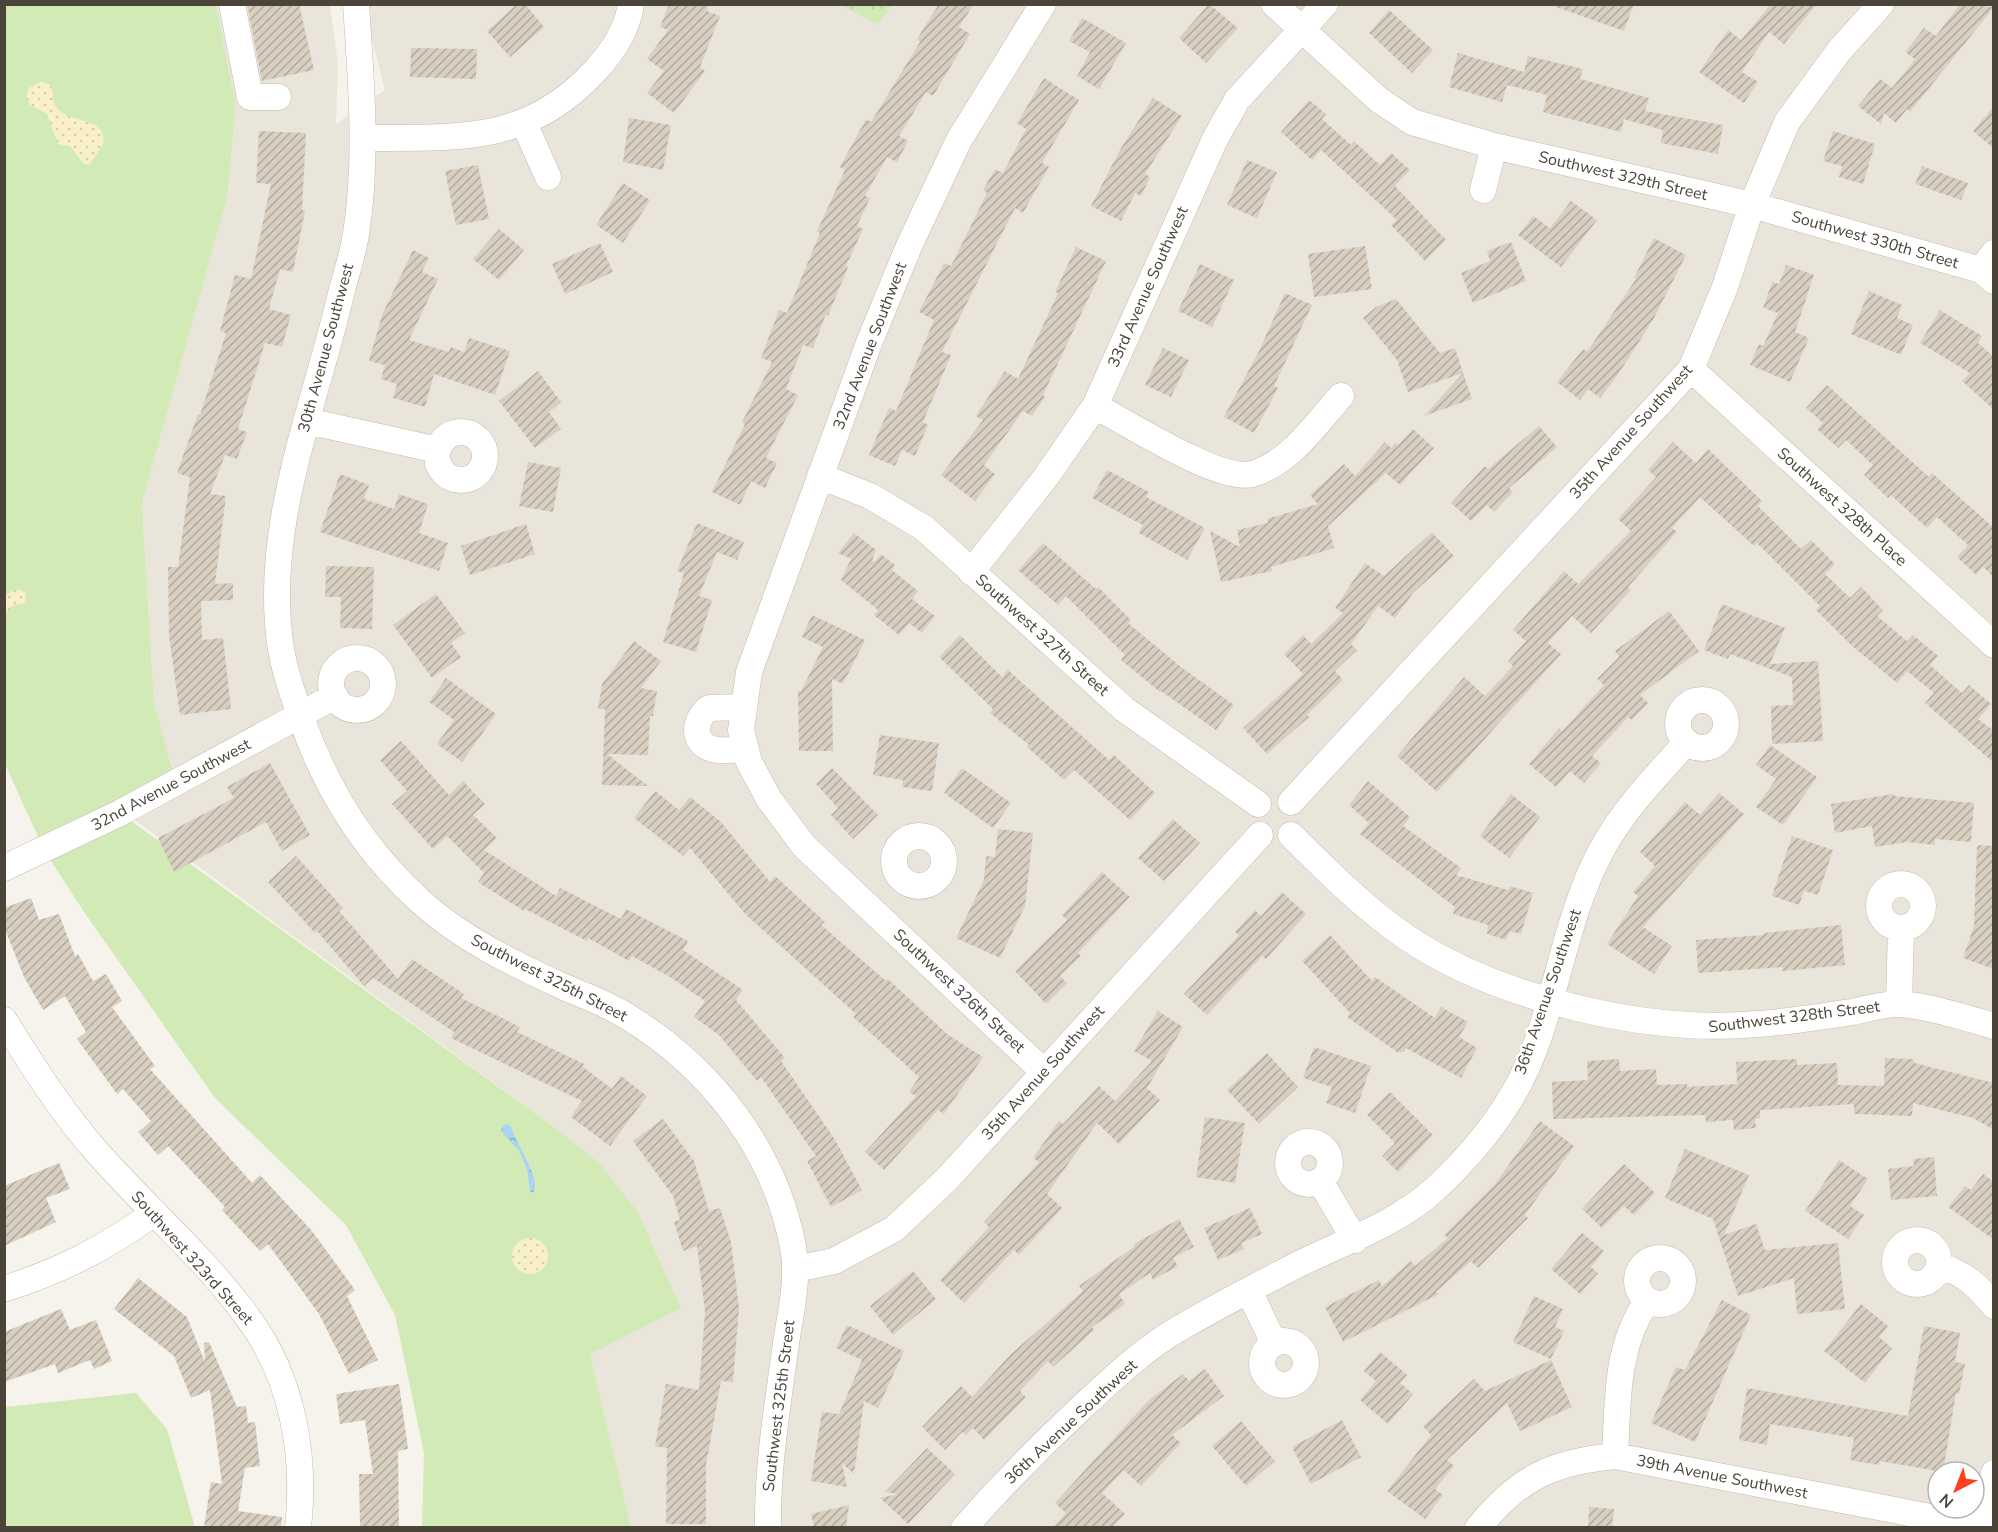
<svg xmlns="http://www.w3.org/2000/svg" width="1998" height="1532" font-family="'Nunito Sans',sans-serif">
<style>
.residential{fill:#eae5da;fill-rule:evenodd}
.green{fill:#d2eab5}
.forest{fill:url(#forest-crowns)}
.sand{fill:url(#sand-dots)}
.water{fill:url(#water-ripples)}
.building{fill:url(#building-hatch)}
.lines{fill:none;stroke-linecap:round;stroke-linejoin:round}
.minor-casing{stroke:#c2bbae;stroke-width:27}
.minor{stroke:#fff;stroke-width:26}
.labels{text-anchor:middle;dominant-baseline:central;stroke-width:5;stroke-linejoin:round;paint-order:stroke}
.street-label{font-size:16px;fill:#4b4439;stroke:#fff}
</style>
<defs>
<pattern id="forest-crowns" width="20" height="18" patternUnits="userSpaceOnUse" patternTransform="scale(1.5)"><rect width="20" height="18" fill="#d2eab5"/><path d="M2 6a3 3 0 1 1 6 0M12 15a3 3 0 1 1 6 0" fill="none" stroke="#b6ca9c"/></pattern>
<pattern id="sand-dots" width="8" height="8" patternUnits="userSpaceOnUse" patternTransform="scale(1.5)"><rect width="8" height="8" fill="#f9efc9"/><path d="M2 2h.1M6 6h.1" fill="none" stroke="#d7cead" stroke-width="1.8" stroke-linecap="round"/></pattern>
<pattern id="water-ripples" width="26" height="14" patternUnits="userSpaceOnUse" patternTransform="scale(1.5)"><rect width="26" height="14" fill="#a9d4f2"/><path d="M2 4q2-2 4 0t4 0M15 11q2-2 4 0t4 0" fill="none" stroke="#8caec5"/></pattern>
<pattern id="building-hatch" width="6" height="6" patternUnits="userSpaceOnUse" patternTransform="scale(1.5)"><rect width="6" height="6" fill="#d8cfc1"/><path d="M-1 1l2-2M0 6l6-6M5 7l2-2" fill="none" stroke="#b1aa9e"/></pattern>
</defs>
<rect width="100%" height="100%" fill="#f6f3ec"/>
<path class="residential" d="M841,4l37,21 14,-21 1101,1v1522h-1362l-41,-173 -36,-227 -444,-325 66,-19 -22,-81 -12,-199 85,-305 9,-93 -20,-100h114l8,59 -2,60 49,-34 -22,-85zM1938,1472h36v36h-36z"/>
<path class="green" d="M4,5h212l20,100 -9,93 -85,305 12,199 22,81 -56,30 434,314 45,36 38,48 44,97 -91,46 41,173h-209l2,-74 -29,-138 -49,-90 -131,-127 -131,-186 -40,-62 -39,-86z
M136,1393l31,36 28,98h-190v-120z"/>
<path class="forest" d="M841,5h51l-14,20z"/>
<path class="sand" d="M41,82l10,3c3,8 0,15 6,23 11,16 52,8 46,37l-13,19h-6l-14,-18 -12,-2 -11,-30 -17,-9 -4,-8 3,-9z
M18,589l8,4 -1,10 -13,3 -7,8v-19z
M512 1256a18 18 0 1 1 36 0a18 18 0 1 1-36 0Z"/>
<path class="water" d="M505,1124l6,2c3,16 32,53 22,67l-3,-2 -3,-22 -8,-18 -17,-19 -1,-3z"/>
<path class="building" d="M247,4h52l15,66 -52,11z
M517,4h8l19,23 -34,30 -23,-26z
M669,4h40l-2,7 13,5 -20,51 5,4 -31,42 -27,-20 17,-22 -17,-12 21,-29 -8,-3z
M939,4h35l-15,23 11,7 -37,62 -7,-4 -27,44 9,5 -11,21 -10,-5 -22,39 5,2 -13,28 6,3 -17,37 2,1 -20,49 -2,-2 -13,34 -10,-3 -17,44 12,6 -32,63 11,5 -12,25 -14,-7 -11,24 -28,-13 33,-68 -3,-2 30,-60 -11,-4 18,-48 8,3 33,-80 -3,-2 28,-61 -5,-3 26,-48 5,3 49,-80 -3,-3z
M1209,4l29,24 -32,35 -27,-25z
M1556,4h78l-10,27 -68,-24z
M1771,4h46l-33,40 -15,-12 -27,40 16,10 -14,21 -45,-31 29,-42 13,10z
M1960,4l34,3 -84,105 -3,-3 -11,14 -12,-10 -3,11 -23,-18 22,-27 12,9 23,-29 -10,-7 19,-24 12,8z
M1389,10l44,40 -21,23 -43,-40z
M1082,18l44,25 -27,46 -22,-13 13,-24 -21,-11z
M411,48l66,1 -1,30 -66,-2z
M1458,53l66,19 4,-16 55,13 -3,10 69,19 -4,13 78,14 -5,29 -57,-11 2,-13 -39,-11 -3,13 -78,-20 4,-17 -40,-10 -5,17 -53,-15z
M1044,78l35,22 -37,63 7,4 -26,46 -8,-5 -73,144 9,3 -28,67 5,3 -13,31 -13,-6 -7,16 -26,-11 20,-47 7,3 38,-91 -15,-8 25,-49 7,3 36,-73 -4,-3 12,-21 8,4 23,-44 -9,-6z
M1153,98l29,18 -37,58 5,3 -9,19 -6,-3 -14,28 -30,-15 30,-58z
M1309,100l17,14 -4,5 29,26 3,-4 26,24 11,-12 19,17 -15,16 51,54 -21,21 -34,-36 6,-5 -76,-70 -9,10 -31,-28z
M1994,106v43l-21,-18z
M629,118l42,7 -8,45 -40,-8z
M259,131l47,2 -4,77 3,1 -12,61 -13,-3 -11,40 22,6 -9,32 -17,-4 -27,86 9,3 -10,27 -12,-4 -15,39 16,2 -11,88 18,-1v17l-32,1 1,39 21,-2 8,71 -51,6 -11,-80 -1,-68h10l12,-90 -13,-4 21,-59 2,1 26,-82 -6,-2 15,-56 16,4 20,-95 -15,-1z
M1833,131l42,13 -12,40 -24,-7 3,-11 -19,-5z
M1247,160l30,12 -20,46 -30,-13z
M478,165l11,54 -33,6 -11,-54z
M1922,166l46,17 -7,17 -46,-16z
M623,183l27,17 -27,43 -27,-18z
M1571,201l26,19 -36,47 -43,-32 15,-19 17,12z
M499,229l25,21 -25,30 -26,-21z
M1654,238l32,17 -33,65 -36,56 -17,22 -12,-9 -8,11 -23,-18 26,-33 4,3 49,-73 -2,-1z
M1511,242l15,39 -53,22 -12,-30 29,-12 -3,-10z
M600,243l13,29 -48,22 -13,-30z
M1365,246l7,43 -58,8 -6,-43z
M1076,247l30,14 -63,134 2,2 -13,19 -9,-5 -39,54 11,9 -20,27 -34,-26 42,-55 -7,-4 29,-45 13,8 40,-86 -3,-1z
M413,250l16,8 -7,14 16,7 -29,61 40,12 1,-5 14,5 5,-14 41,13 -15,44 -61,-21 -9,33 -32,-9 4,-14 -16,-5 4,-14 -16,-4 13,-46z
M1200,264l34,16 -22,47 -34,-16z
M1786,265l28,10 -19,57 14,6 -19,44 -40,-17 9,-21 4,2 15,-33 -15,-5 9,-26 7,2z
M1869,291l33,14 -5,13 16,7 -12,30 -50,-21z
M1285,293l27,12 -38,81 4,2 -24,45 -30,-16 35,-66z
M1396,299l44,54 15,-5 8,25 -55,19 -11,-32 -34,-42 13,-11z
M1940,310l42,26 -4,7 16,14v53l-32,-29 8,-8 -50,-30z
M1163,348l26,12 -18,37 -26,-12z
M538,371l23,31 -12,10 12,17 -26,19 -36,-47z
M1463,373l9,26 -48,17z
M1827,385l102,92 3,-4 62,55v49l-11,-10 -7,8 -19,-18 11,-12 -31,-28 -10,11 -36,-33 -3,3 -24,-23 9,-10 -27,-25 -8,8 -21,-19 6,-6 -17,-15z
M1539,426l18,21 -48,41 4,4 -19,20 -7,-7 -16,16 -20,-18 34,-37 3,3z
M1413,429l21,19 -34,37 -14,-12 -58,53 6,22 -63,19 1,4 -51,11 -11,-51 30,16 -3,-17 31,-7 -1,-4 51,-15 -8,-9 34,-31 11,12 30,-34 6,6 4,-5 3,2z
M1673,442l23,21 12,-14 54,52 -4,5 43,43 10,-9 24,24 -10,10 25,24 11,-11 22,23 -6,6 30,25 6,-6 25,21 -8,9 32,28 7,-8 22,19 -13,15 16,12v32l-69,-60 9,-10 -27,-22 -10,12 -46,-38 -35,-35 4,-4 -63,-63 -3,3 -54,-49 -28,31 5,4 -49,55 3,3 -40,43 -19,-17 -24,27 13,11 -124,138 -40,-36 67,-79 21,19 28,-30 -5,-5 18,-20 -13,-11 51,-59 14,13 53,-53 -13,-12 38,-42 -8,-7z
M528,462l33,6 -8,44 -34,-6z
M1107,470l42,22 -3,5 59,31 -18,32 -48,-27 4,-8 -51,-27z
M340,474l29,11 -5,14 30,10 5,-15 29,10 -9,29 29,10 -9,28 -119,-39z
M697,523l47,19 -7,18 -20,-8 -18,44 13,4 -16,52 -33,-10 21,-69 -7,-2z
M526,524l9,30 -65,21 -9,-29z
M1432,532l22,24 -41,37 -18,25 -17,-12 -27,38 6,6 -22,21 8,9 -36,35 2,2 -42,37 -24,-26 60,-54 -19,-20 19,-19 8,9 32,-31 -8,-5 30,-45 19,13z
M854,533l22,17 -4,11 2,1 7,-8 14,11 -3,5 26,21 -6,8 23,17 -13,17 -13,-10 -10,12 -25,-20 4,-5 -37,-30 10,-21 -13,-6z
M1043,543l53,46 2,-2 33,33 -3,3 53,44 53,38 -18,25 -55,-39 -1,1 -39,-32 4,-5 -59,-59 -8,9 -40,-35z
M326,566l48,1 -2,62 -32,-1 1,-31h-16z
M436,594l29,39 -14,10 10,14 -29,21 -39,-53z
M1722,604l63,24 -15,36 48,-3 5,80 -51,3 -1,-38 22,-1 -1,-28 -62,-23 -2,5 -24,-9z
M1669,611l30,40 -59,44 8,8 -16,17 -4,-3 -36,39 9,7 -17,20 -14,-12 -14,16 -27,-23 30,-36 3,3 42,-46 -7,-6 22,-22 -4,-6z
M812,615l53,25 -22,44 -11,-5 1,72h-34l-1,-60h3l22,-44 -21,-10z
M960,635l42,42 6,-7 101,90 5,-5 41,38 -25,27 -56,-50 -10,10 -37,-33 2,-2 -39,-32 3,-4 -54,-52z
M634,641l27,20 -20,27 16,3 -4,25h-3l-2,39 -41,-1 41,32 -46,-1 3,-76h-7l4,-25z
M446,678l50,36 -34,48 -25,-18 17,-24 -25,-18z
M880,735l59,8 -7,48 -30,-4 1,-7 -30,-5z
M401,741l48,54 14,-14 22,23 -12,11 24,23 -13,12 72,46 4,-8 61,31 5,-10 62,32 -5,9 60,40 -7,10 49,58 -4,3 53,77 28,52 -31,17 -24,-46 9,-5 -55,-79 -4,4 -38,-46 -25,-18 11,-16 -35,-24 -38,-21 -3,5 -41,-23 -1,3 -62,-32 -1,2 -46,-29 6,-9 -37,-37 -14,13 -41,-45 15,-13 -27,-31z
M1770,745l47,32 -34,48 -27,-18 20,-28 -20,-14z
M270,763l40,72 -28,16 -16,-29 -92,50 -16,-34 76,-40 -7,-11z
M832,768l46,47 -25,24 -22,-24 7,-7 -22,-24z
M962,768l49,35 -18,25 -49,-35z
M1368,781l42,36 -7,9 58,42 -5,7 52,15 2,-4 23,7 -12,41 -11,-3 -4,9 -19,-6 1,-9 -35,-11 2,-7 -95,-73 9,-11 -20,-18z
M655,791l24,19 11,-13 31,25 49,60 5,-6 50,46 -4,3 65,56 2,-2 59,55 36,23 -39,57 -6,-4 -54,60 -19,-18 51,-56 -7,-4 10,-15 -66,-60 3,-3 -111,-100 -55,-66 -7,8 -49,-38z
M1719,793l25,21 -101,113 29,19 -18,28 -47,-30 31,-48 -5,-4 22,-26 -15,-14 45,-50 15,13z
M1511,794l29,23 -31,41 -29,-22z
M1894,794v2l80,7 -3,39 -36,-3v6l-28,-3 -32,5 -3,-21 -37,7 -4,-29z
M1173,819l27,24 -36,38 -26,-23z
M998,829l35,4 -8,73 -25,52 -44,-20 28,-58 2,-24 9,1z
M1792,836l41,14 -15,45 -14,-4 -5,14 -27,-9z
M1977,845l17,1v123l-31,-11 11,-32z
M296,856l47,52 -4,3 59,68 14,-20 52,35 -3,4 59,29 -3,5 67,32 -1,3 29,22 9,-13 26,20 -37,50 -39,-29 11,-16 -131,-63 3,-6 -81,-54 -9,8 -47,-55 -2,2 -47,-51z
M1102,872l28,25 -52,56 3,3 -21,20 7,7 -21,21 -31,-33 52,-51 -5,-5z
M1282,892l24,22 -40,45 -4,-3 -55,59 -23,-21 55,-59 -4,-3 20,-22 6,6z
M31,898l8,22 20,-6 16,42 3,-2 15,27 13,-7 16,27 -10,6 43,59 -5,3 102,114 8,-8 52,56 43,59 -8,6 31,64 -29,14 -30,-60 -51,-70 -8,7 -38,-41 3,-3 -57,-61 -10,9 -20,-23 13,-11 -28,-32 -6,5 -40,-55 9,-7 -21,-36 -22,14 -19,-33 -20,-50v-19z
M1841,925l4,40 -62,6 -1,-4 -84,6 -2,-33 68,-5v-2z
M1330,935l42,46 3,-4 60,41 6,-11 27,15 -9,15 18,11 -16,30 -55,-30 -2,4h-7l-50,-35 3,-4 -48,-52z
M1158,1011l25,16 -36,61 13,12 -41,44 -22,-21 -50,71 15,14 -43,47 -5,-5 -50,53 -24,-23 49,-53 -5,-5 55,-60 -6,-4 26,-37 4,3 36,-38 16,15 37,-40 -18,-10z
M1314,1047l57,19 -16,47 -29,-10 6,-16 -29,-9z
M1267,1053l31,34 -39,37 -32,-34z
M1885,1058l29,1v4l80,20v47l-21,-12 -60,-15 -1,13 -58,-2v-10l-94,6v8l-5,1 1,9 -22,2 -1,-10 -27,2 -1,-7 -152,4 -1,-37 36,-2 -1,-19 32,-2 1,12 36,-2 1,16 30,-1v3l50,-3 -1,-22 61,-3v6l40,-2 1,22 46,1z
M1390,1092l43,43 -35,37 -16,-16 13,-13 -28,-28z
M1205,1117l40,6 -10,60 -39,-6z
M663,1119l31,42 15,50 11,-3 11,34 8,66 -6,74 -12,-1 -15,84v59h-40l1,-76 -12,-2 11,-62 33,6 6,-78 -8,-66 -14,5 -9,-29 6,-2 -7,-24 -40,-55z
M1540,1121l34,25 -49,69 3,3 -50,50 -7,-7 -35,31 3,2 -96,48 -18,-35 54,-27 3,6 29,-25 4,5 33,-28 -4,-3 51,-51z
M1685,1149l64,26 -25,60 32,-11 9,26 73,-7 7,66 -48,5 -3,-36 -56,18 -25,-77 -48,-21z
M1934,1157l3,39 -46,4 -3,-31 26,-3 -1,-7z
M1839,1160l29,19 -18,27 14,9 -16,24 -43,-28z
M59,1163l11,26 -24,9 10,24 -52,24v-60z
M1624,1164l31,29 -21,22 -10,-9 -22,22 -20,-19z
M1983,1174l11,8v58l-46,-33 17,-21 6,4z
M1250,1208l12,26 -21,9 3,6 -26,11 -14,-32z
M1179,1219l15,28 -21,11 5,8 -25,14 -3,-7 -31,21 6,10 -33,23 2,3 -41,37 -5,-6 -28,30 6,6 -42,43 -11,-12 -7,7 -4,-3 -17,18 -23,-23 39,-41 11,11 39,-43 72,-63 -4,-5 56,-40 -1,-2z
M1582,1233l22,18 -13,16 7,6 -18,21 -29,-25z
M913,1271l23,28 -43,36 -23,-29z
M138,1278l49,39 18,45 -1,-19 5,-1 28,65 9,-1 2,17 7,-1 5,44 -15,2 -7,43 44,6 -1,10h-77l7,-45 11,2 -12,-94 -19,8 -17,-42 -60,-47z
M1534,1296l29,13 -8,18 9,4 -13,28 -38,-17z
M1722,1300l29,15 -56,127 -44,-19 25,-56 9,3z
M1861,1304l27,22 -9,11 13,11 -27,35 -41,-32z
M61,1309l9,21 26,-10 16,41 -18,8 -4,-9 -32,13 -3,-9 -51,18v-50z
M847,1325l57,26 -26,57 -14,-7 -10,73 -12,-11 5,24 -36,-6 11,-69 17,2 23,-54 -26,-12z
M1924,1326l36,7 -5,29 10,2 -6,30 -3,-1 -13,79 -63,-11 -1,4 -29,-5 4,-22 -84,-14 -3,21 -28,-5 8,-52 161,28z
M1380,1352l27,23 -7,8 13,11 -25,30 -28,-24 16,-19 -12,-10z
M1551,1360l21,47 -52,24 -13,-28 -60,57 7,6 -19,23 8,6 -18,24 -38,-28 44,-56 -8,-9 51,-47 11,12z
M1205,1369l19,27 -52,39 9,8 -40,43 -17,-16 -22,23 23,21 -13,13h-59l13,-14 -11,-10 93,-102 35,-27 6,7z
M399,1384l9,65 -10,2 1,76h-39l-1,-53h14l-8,-54 -25,4 -4,-30z
M1342,1420l19,37 -50,27 -19,-37z
M1241,1421l34,40 -29,25 -34,-40z
M927,1448l28,26 -47,50 -28,-26 18,-4 -13,-2z
M849,1505l-3,22h-32l-3,-13z
M1589,1507l25,2 -2,18h-24z"/>
<g class="lines">
<g class="minor-casing">
<path id="minor" d="M232,4l18,93h28
M356,4c5,77 12,154 0,230 -3,20 -10,40 -15,60 -27,115 -79,235 -60,355 4,23 12,47 20,68 24,70 64,134 119,184 40,37 94,63 144,86 21,9 44,17 64,30 83,51 147,133 165,230 6,31 -2,64 -7,96 -8,61 -19,122 -18,185
M1043,4l-84,136 -50,106 -40,97 -120,329 -8,58 8,32 20,37 35,47 240,226
M1274,4l105,96 33,22 82,24 258,59 229,65 13,11
M524,123l24,54
M364,138c92,-1 162,7 230,-66 18,-19 33,-41 37,-68
M1483,190l11,-44
M1981,270l13,-17
M1691,369l303,276
M1095,406c31,16 126,77 157,68 38,-11 64,-50 89,-78
M307,421l131,29
M437 456a24 24 0 1 1 48 0a24 24 0 1 1-48 0Z
M820,476l50,20 54,32 200,181 134,95
M971,572l75,-95 49,-71 120,-267 22,-39 88,-96
M331 684a26 26 0 1 1 52 0a26 26 0 1 1-52 0Z
M1678 724a24 24 0 1 1 48 0a24 24 0 1 1-48 0Z
M742,707l-33,1c-15,11 -18,34 3,41 10,3 23,0 33,0
M1291,802l400,-433 34,-82 27,-82 35,-83 52,-71 42,-47
M1291,835c36,36 73,73 115,102 92,62 242,97 351,87 32,-2 63,-7 95,-12 15,-3 33,-9 49,-8 31,3 62,13 93,22
M894 861a25 25 0 1 1 50 0a25 25 0 1 1-50 0Z
M4,868l116,-55 215,-117
M1879 906a22 22 0 1 1 44 0a22 22 0 1 1-44 0Z
M1899,1004l2,-76
M4,1020c28,45 57,91 92,131 50,57 109,107 153,168 44,60 57,137 49,209
M1288 1163a21 21 0 1 1 42 0a21 21 0 1 1-42 0Z
M1320,1181l35,59
M1895 1262a22 22 0 1 1 44 0a22 22 0 1 1-44 0Z
M1637 1281a23 23 0 1 1 46 0a23 23 0 1 1-46 0Z
M1939,1267c24,4 40,20 55,39
M796,1269l38,-8 60,-32 53,-50 313,-344
M4,1289c59,-19 99,-40 149,-75
M1249,1291l25,52
M1262 1363a22 22 0 1 1 44 0a22 22 0 1 1-44 0Z
M1615,1456c3,-54 0,-108 32,-155
M1985,1527l9,-54
M964,1528c37,-42 76,-82 117,-120 30,-28 62,-59 99,-80 38,-22 78,-43 117,-63 46,-23 98,-40 137,-75 28,-26 58,-60 78,-94 43,-71 48,-169 89,-245 22,-41 55,-75 86,-109
M1478,1528c40,-50 74,-66 137,-72l372,72"/>
</g>
<use href="#minor" class="minor"/>
</g>
<g class="labels">
<g class="street-label">
<text transform="translate(1623 176) rotate(13)">Southwest 329th Street</text>
<text transform="translate(1875 240) rotate(16)">Southwest 330th Street</text>
<text transform="translate(1148 287) rotate(-66)">33rd Avenue Southwest</text>
<text transform="translate(870 346) rotate(-69)">32nd Avenue Southwest</text>
<text transform="translate(326 348) rotate(-75)">30th Avenue Southwest</text>
<text transform="translate(1631 432) rotate(-48)">35th Avenue Southwest</text>
<text transform="translate(1842 507) rotate(42)">Southwest 328th Place</text>
<text transform="translate(1042 635) rotate(42)">Southwest 327th Street</text>
<text transform="translate(171 785) rotate(-28)">32nd Avenue Southwest</text>
<text transform="translate(549 978) rotate(27)">Southwest 325th Street</text>
<text transform="translate(959 991) rotate(43)">Southwest 326th Street</text>
<text transform="translate(1548 992) rotate(-71)">36th Avenue Southwest</text>
<text transform="translate(1794 1017) rotate(-7)">Southwest 328th Street</text>
<text transform="translate(1043 1073) rotate(-48)">35th Avenue Southwest</text>
<text transform="translate(192 1258) rotate(48)">Southwest 323rd Street</text>
<text transform="translate(779 1406) rotate(-83)">Southwest 325th Street</text>
<text transform="translate(1071 1422) rotate(-43)">36th Avenue Southwest</text>
<text transform="translate(1722 1477) rotate(11)">39th Avenue Southwest</text>
</g>
</g>
<rect width="1998" height="1532" fill="none" stroke="#4b4439" stroke-width="12"/>
<g transform="translate(1956 1490) rotate(222)"><circle r="28" fill="#ffffff" stroke="#b7b4b0" stroke-width="1.5"/>
<path d="M0-4.5L10 22L0 15L-10 22Z" fill="#fc3f1d"/>
<text y="-9" font-size="16" font-weight="bold" text-anchor="middle" fill="#4b4439">N</text>
</g>
</svg>
